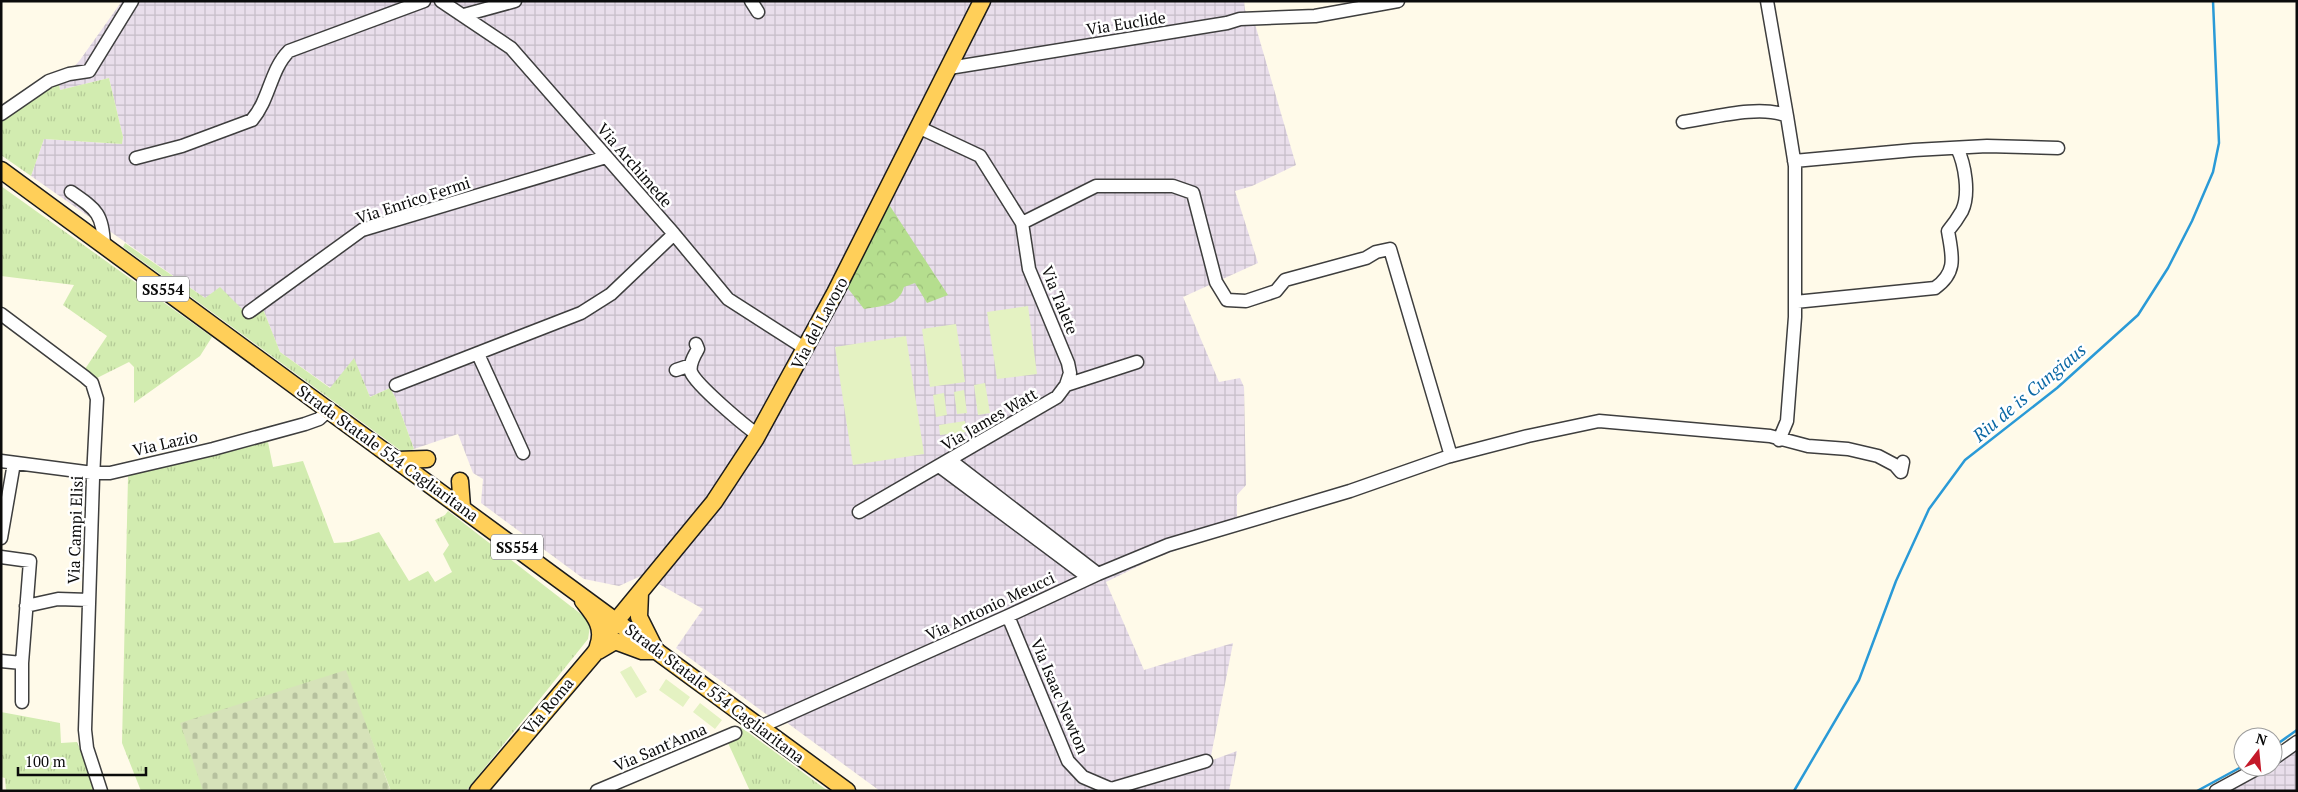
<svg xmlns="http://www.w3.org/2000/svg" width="2298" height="792" font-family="'PT Serif',serif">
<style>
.industrial{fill:url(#industrial-grid)}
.grass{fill:url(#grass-tufts)}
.forest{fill:url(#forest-crowns)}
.cemetery{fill:url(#cemetery-stones)}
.pitch{fill:#e4f2c2}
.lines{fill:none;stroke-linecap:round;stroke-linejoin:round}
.stream{stroke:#2a9ad7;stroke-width:2.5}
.minor-casing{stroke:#3e3e3e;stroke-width:15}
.major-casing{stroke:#1c1c1c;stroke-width:19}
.minor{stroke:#fff;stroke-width:12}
.major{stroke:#ffcf59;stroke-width:16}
.labels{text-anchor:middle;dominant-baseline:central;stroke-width:5;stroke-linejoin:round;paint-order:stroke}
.shield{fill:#fff;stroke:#545454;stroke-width:1}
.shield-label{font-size:15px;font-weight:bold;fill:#0b0b0b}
.street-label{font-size:16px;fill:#0b0b0b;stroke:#fff}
.water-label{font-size:18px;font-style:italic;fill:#0c69a5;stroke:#fff}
</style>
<defs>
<pattern id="industrial-grid" width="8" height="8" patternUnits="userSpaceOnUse" patternTransform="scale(1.25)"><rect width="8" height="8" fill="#e9deeb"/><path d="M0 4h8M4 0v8" fill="none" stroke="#c6bdc8"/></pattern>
<pattern id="grass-tufts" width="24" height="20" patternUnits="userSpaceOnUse" patternTransform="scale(1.25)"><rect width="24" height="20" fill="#d2ecb0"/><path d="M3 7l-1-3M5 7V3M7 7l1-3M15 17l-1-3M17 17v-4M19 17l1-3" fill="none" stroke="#b3c996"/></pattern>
<pattern id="forest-crowns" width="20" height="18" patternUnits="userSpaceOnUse" patternTransform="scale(1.25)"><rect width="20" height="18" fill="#b5de8e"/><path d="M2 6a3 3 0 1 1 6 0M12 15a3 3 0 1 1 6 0" fill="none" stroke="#9abd79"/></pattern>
<pattern id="cemetery-stones" width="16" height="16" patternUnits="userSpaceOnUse" patternTransform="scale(1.25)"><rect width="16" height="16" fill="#d6e2b9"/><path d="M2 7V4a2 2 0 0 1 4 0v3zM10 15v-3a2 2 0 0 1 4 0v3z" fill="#b6c19e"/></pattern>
</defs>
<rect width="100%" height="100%" fill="#fffae9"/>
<path class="industrial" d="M122,1h1122l1,9 10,14 41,141 -44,21 -17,5 23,72 -75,34 36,85 21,-4 4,9 2,98 -9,10v35l-37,11 -49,19 -45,22 38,88 89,-27 -23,118 27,-10 -8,40h-349l-94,-69 -20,-8 -90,-66 27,-39 -60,-34 -24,11 -35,-7 -103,-76 2,-24 -10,-6 -15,-39 -44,15 -19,-52 -5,-9 -20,9 -16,-38 -23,29 -51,-36 -17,-43 -13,8 -45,-19 -174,-122 13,-37 78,5 1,-7 -14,-59 -49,12 -1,-6 21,-24z
M2297,747v44h-67l39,-24h4v-3z"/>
<path class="grass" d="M109,78l14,59 -1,7 -78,-5 -13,37 -30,-21v-35l48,-33 10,-3 1,6z
M1,186l211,151 -12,19 -66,47v-36l-5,-5 -32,16 -12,-9 22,-33 -44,-31 11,-20 -73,-9z
M125,243l80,55 15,-11 30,30 13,-8 17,43 50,36 24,-30 16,39 20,-9 5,9 19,52 -10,4 -281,-206z
M268,442l5,25 30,-6 31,82 15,-1 30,-10 30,49 19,-10 7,11 17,-10 -9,-18 6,-9 -14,-25 10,-5 3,-4 138,107 4,8 -2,13 -122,152h-75l-46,-120 -141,120h-63l-19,-48 6,-266 4,-7z
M1,712l59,11 1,20 16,-1 20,49h-91l-1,-13 -4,-1z
M741,727l87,64h-78l-22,-48 15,-8 -7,-6z"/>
<path class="forest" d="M888,203l60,92 -21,8 -12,-20 -11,4c-5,19 -23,19 -40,22l-18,-23z"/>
<path class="cemetery" d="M346,670l44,119 -6,2h-181l-23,-68z"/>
<path class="pitch" d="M1028,306l9,68 -40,5 -10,-67z
M956,324l9,58 -35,5 -8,-58z
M906,336l18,118 -71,11 -18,-118z
M985,383l5,30 -12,2 -4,-30z
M964,390l3,23 -10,1 -3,-22z
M944,393l3,22 -11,2 -3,-22z
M965,421l2,11 -27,3 -1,-10z
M631,666l16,26 -11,6 -16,-26z
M666,679l24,18 -7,10 -24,-17z
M700,703l22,17 -7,9 -22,-17z"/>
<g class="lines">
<path class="stream" d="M2273,747l24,-17
M1794,791l65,-111 37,-99 33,-72 36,-49 92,-72 81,-73 30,-47 24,-47 21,-49 6,-29 -6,-142
M2197,791l46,-25"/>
<g class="minor-casing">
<path id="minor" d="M441,1l70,47 163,186 54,65 78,50
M751,1l7,11
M1767,1l20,115
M464,15l51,-14
M949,68l278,-45 13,-4 75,-3 83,-15
M1,114l48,-33 20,-7 20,-3 43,-70
M1683,122c28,-4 78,-18 104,-6l8,50v151l-8,104 -8,19
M918,127l62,29 42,67 7,46 39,94 2,10 -4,12
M136,158l46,-12 70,-26c18,-21 18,-50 37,-69l135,-50
M1794,161l120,-11 73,-4 71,2
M71,192c26,18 32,22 33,54
M1022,223l74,-37h77l20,7 23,89 11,18 19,1 30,-10 9,-11 81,-22 10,-6 14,-3 61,207
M1795,302l140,-14c23,-16 17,-33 13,-57 5,-6 10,-13 14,-20 8,-17 3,-47 -5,-63
M249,312l113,-82 244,-73
M1,314l84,63 7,6 5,16 -4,79 -8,252 2,18 14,43
M696,344l2,5c-4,7 -9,15 -7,23 5,13 54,54 67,63
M478,354l45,99
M676,370l15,-5
M396,385l185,-72 30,-19 63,-60
M950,460l148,114
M1,461l92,12h17l103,-24 92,-25 14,-5 10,-9
M939,466l150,112
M859,512l198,-115 9,-12 71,-23
M1,538l13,-75
M1,557l29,4 -8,102
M26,606l32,-7 31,1
M1008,616l60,145 15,16 28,12 95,-28
M1,661l21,2v39
M760,727l248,-111 90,-42 70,-29 182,-54 97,-34 81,-21 71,-15 171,15 38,10 40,3 30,7 17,9 6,7 2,-10
M2273,759l24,-17
M597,791l138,-58
M2216,791l44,-24"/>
</g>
<g class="major-casing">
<path id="major" d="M1,170l846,621
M397,460l30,-1
M460,481l2,26
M640,593l-1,24 14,28
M583,601c11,14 22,26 15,45
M598,651l17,-10 27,10h15
M478,791l116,-137 23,-34 97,-118 42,-64 79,-145 147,-292"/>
</g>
<use href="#minor" class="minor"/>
<use href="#major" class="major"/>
</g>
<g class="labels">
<g class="shield">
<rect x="137" y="276.5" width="52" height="25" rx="4"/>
<rect x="491" y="534.5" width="52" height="25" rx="4"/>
</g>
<g class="shield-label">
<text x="163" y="289">SS554</text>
<text x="517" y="547">SS554</text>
</g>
<g class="street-label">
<text transform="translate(1126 23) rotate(-9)">Via Euclide</text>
<text transform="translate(635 165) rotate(49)">Via Archimede</text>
<text transform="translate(413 200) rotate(-18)">Via Enrico Fermi</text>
<text transform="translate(1060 300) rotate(68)">Via Talete</text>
<text transform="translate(819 323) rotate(-62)">Via del Lavoro</text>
<text transform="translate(989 419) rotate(-30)">Via James Watt</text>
<text transform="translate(165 443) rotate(-13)">Via Lazio</text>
<text transform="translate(388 453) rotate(36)">Strada Statale 554 Cagliaritana</text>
<text transform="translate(75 530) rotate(-88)">Via Campi Elisi</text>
<text transform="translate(990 606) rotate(-25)">Via Antonio Meucci</text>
<text transform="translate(715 693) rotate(37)">Strada Statale 554 Cagliaritana</text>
<text transform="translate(1060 696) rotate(67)">Via Isaac Newton</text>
<text transform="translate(548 706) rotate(-50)">Via Roma</text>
<text transform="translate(660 747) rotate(-23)">Via Sant'Anna</text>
</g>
<g class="water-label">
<text transform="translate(2029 392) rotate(-40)">Riu de is Cungiaus</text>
</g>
</g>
<rect width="2298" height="792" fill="none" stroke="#0b0b0b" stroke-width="5"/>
<g transform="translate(2258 752) rotate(16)"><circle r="24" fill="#ffffff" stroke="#9d9d9d"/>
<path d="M0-4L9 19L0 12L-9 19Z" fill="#c41929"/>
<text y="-8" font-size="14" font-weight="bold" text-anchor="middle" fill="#0b0b0b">N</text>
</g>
<path d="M18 767v8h128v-8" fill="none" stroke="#0b0b0b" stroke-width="2.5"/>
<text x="25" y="767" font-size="15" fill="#0b0b0b" stroke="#ffffff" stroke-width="4" paint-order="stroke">100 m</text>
</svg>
